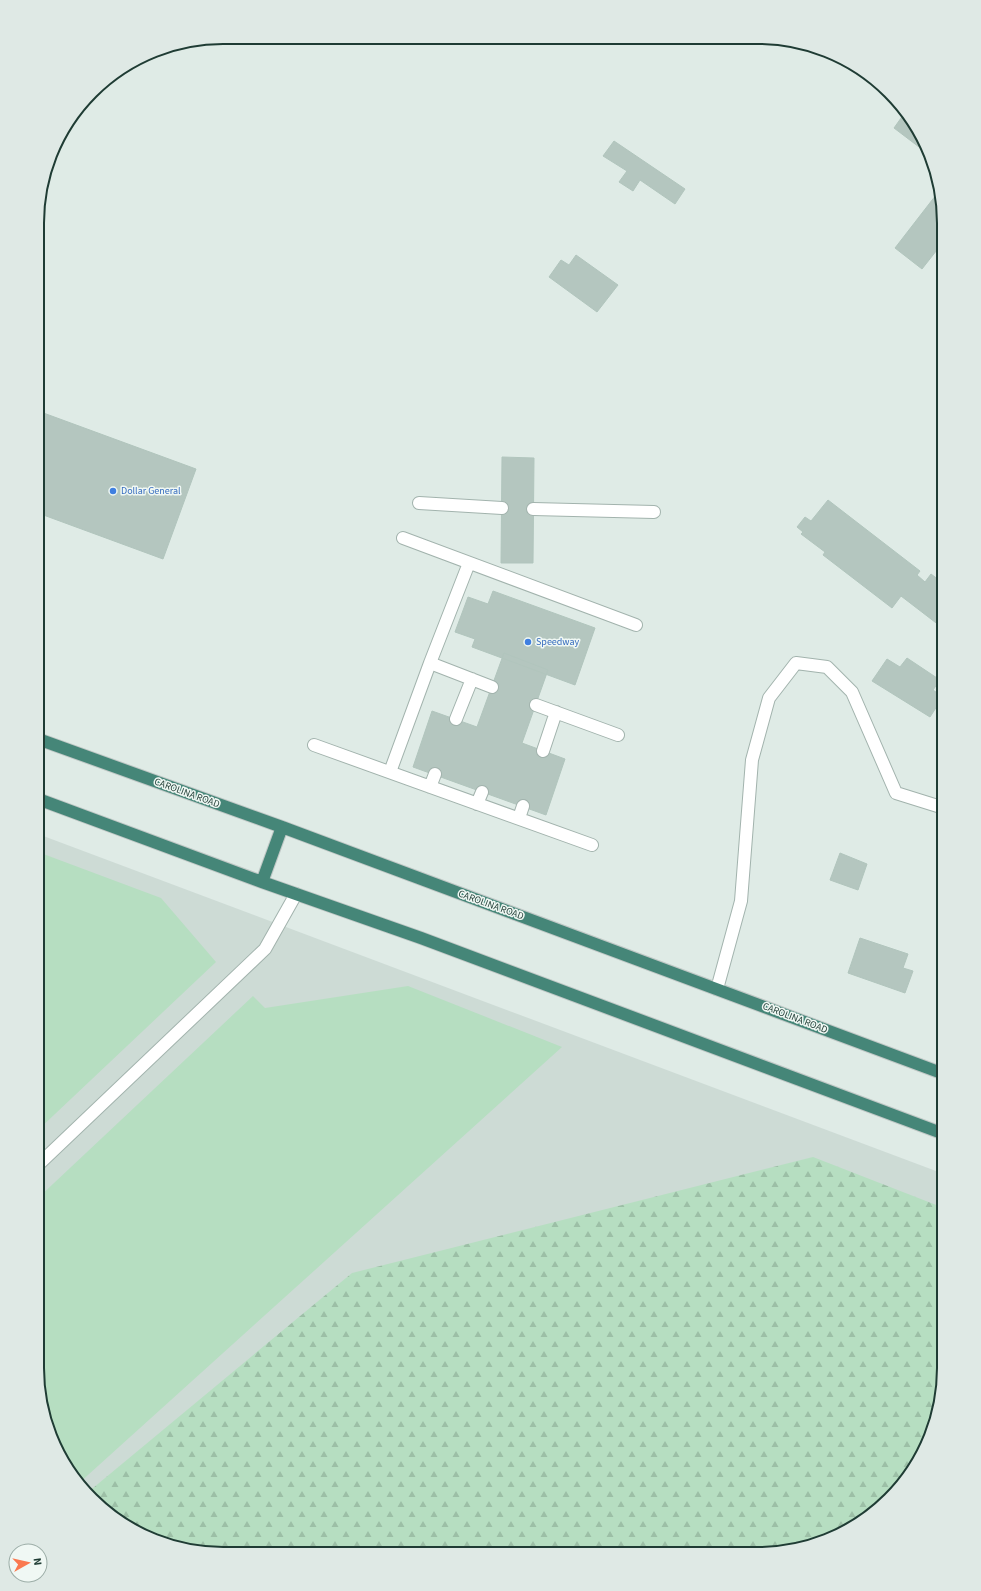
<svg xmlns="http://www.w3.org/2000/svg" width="981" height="1591" font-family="'Source Sans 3',sans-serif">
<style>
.built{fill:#cddbd5}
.grass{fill:#b6dec1}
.forest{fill:url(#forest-firs)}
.building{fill:#b4c6bf;stroke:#b1c5bd}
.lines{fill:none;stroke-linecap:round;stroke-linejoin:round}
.service-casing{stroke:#a2b3ad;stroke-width:14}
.trunk-casing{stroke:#c0c8c6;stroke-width:14}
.service{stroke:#fff;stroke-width:12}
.trunk{stroke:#458678;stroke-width:12}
.shop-dot{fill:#3f7fe0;stroke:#f0f8f4;stroke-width:1.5}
.labels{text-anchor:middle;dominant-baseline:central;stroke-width:3;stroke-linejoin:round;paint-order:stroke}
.shop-label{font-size:10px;fill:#366cbe;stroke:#f0f8f4;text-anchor:start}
.street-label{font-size:10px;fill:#1f3c34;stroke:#f0f8f4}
.rim{fill:none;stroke:#1f3c34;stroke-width:2}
</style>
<defs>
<pattern id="forest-firs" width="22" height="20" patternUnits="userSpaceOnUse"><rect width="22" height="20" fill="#b6dec1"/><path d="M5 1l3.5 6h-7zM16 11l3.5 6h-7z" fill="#9cbfa6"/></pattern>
</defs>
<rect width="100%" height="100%" fill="#dfebe6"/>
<path class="built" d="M38,834l906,340v207l-14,58 -24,42 -35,35 -42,24 -70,14 -560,-2 -47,-12 -42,-24 -35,-34 -24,-43 -14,-71z"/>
<path class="grass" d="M38,852l123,46 55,64 -179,169z
M408,986l154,61 -484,437 -27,-45 -14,-71v-169l216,-203 12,12z"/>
<path class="forest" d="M813,1157l131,51v173l-14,58 -24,42 -35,35 -42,24 -70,14 -560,-2 -47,-12 -42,-24 -23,-23 265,-220z"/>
<path class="building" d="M906,111l18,30 -5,6 -25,-19z
M614,141l71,48 -10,15 -35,-24 -7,11 -14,-9 8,-11 -24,-15z
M936,195l3,2 5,26v18l-22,28 -27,-21z
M576,255l42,30 -21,27 -48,-35 12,-17 8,5z
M38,411l158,58 -33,90 -125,-46z
M502,457l32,1 -1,105h-32z
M828,500l92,71 -3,4 8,7 6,-8 12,9 -6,8 7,5v33l-43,-33 -9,12 -69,-53 2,-3 -24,-18 2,-2 -6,-5 8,-10 6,4z
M493,591l102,37 -20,57 -103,-38 3,-8 -20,-7 13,-35 20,7z
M504,653l44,17 -26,73 43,16 -19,56 -133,-48 19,-56 45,16z
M907,658l33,22 -7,10 10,7 -13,20 -58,-36 15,-22 13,8z
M840,853l27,11 -9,26 -28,-10z
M860,938l48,16 -5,14 10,3 -8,22 -57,-20z"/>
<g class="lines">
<g class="service-casing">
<path id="service" d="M419,503l83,5
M533,509l121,3
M403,538l233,87
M469,563l-39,100 62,24
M536,705l82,30
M456,719l16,-40
M314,745l278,100
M543,751l13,-39
M390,772l40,-109
M430,787l5,-13
M477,804l5,-12
M519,818l4,-12
M717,989l24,-88 11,-141 17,-62 27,-35 31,4 25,25 44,101 48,15
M37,1166l228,-217 31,-55"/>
</g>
<g class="trunk-casing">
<path id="trunk" d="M38,739l244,88 662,247
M38,799l224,83 159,56 523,196
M262,882l20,-55"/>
</g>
<use href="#service" class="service"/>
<use href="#trunk" class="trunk"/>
</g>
<g class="shop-dot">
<circle cx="113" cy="491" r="4"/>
<circle cx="528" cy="642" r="4"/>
</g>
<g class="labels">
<g class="shop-label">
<text x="121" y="491">Dollar General</text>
<text x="536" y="642">Speedway</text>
</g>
<g class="street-label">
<text transform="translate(187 793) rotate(20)">CAROLINA ROAD</text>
<text transform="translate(491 905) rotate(20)">CAROLINA ROAD</text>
<text transform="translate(795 1018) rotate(21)">CAROLINA ROAD</text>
</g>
</g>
<path d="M0 0H981V1591H0ZM223 44H758A179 179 0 0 1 937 223V1368A179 179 0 0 1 758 1547H223A179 179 0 0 1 44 1368V223A179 179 0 0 1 223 44Z" fill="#dfe9e5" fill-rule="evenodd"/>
<path class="rim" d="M223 44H758A179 179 0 0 1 937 223V1368A179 179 0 0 1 758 1547H223A179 179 0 0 1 44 1368V223A179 179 0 0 1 223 44Z"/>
<g transform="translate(28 1563) rotate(82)"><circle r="19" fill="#f0f8f4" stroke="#9cada7"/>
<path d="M0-3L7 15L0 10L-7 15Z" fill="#fa794f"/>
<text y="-6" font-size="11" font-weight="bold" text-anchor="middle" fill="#1f3c34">N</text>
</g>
</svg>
